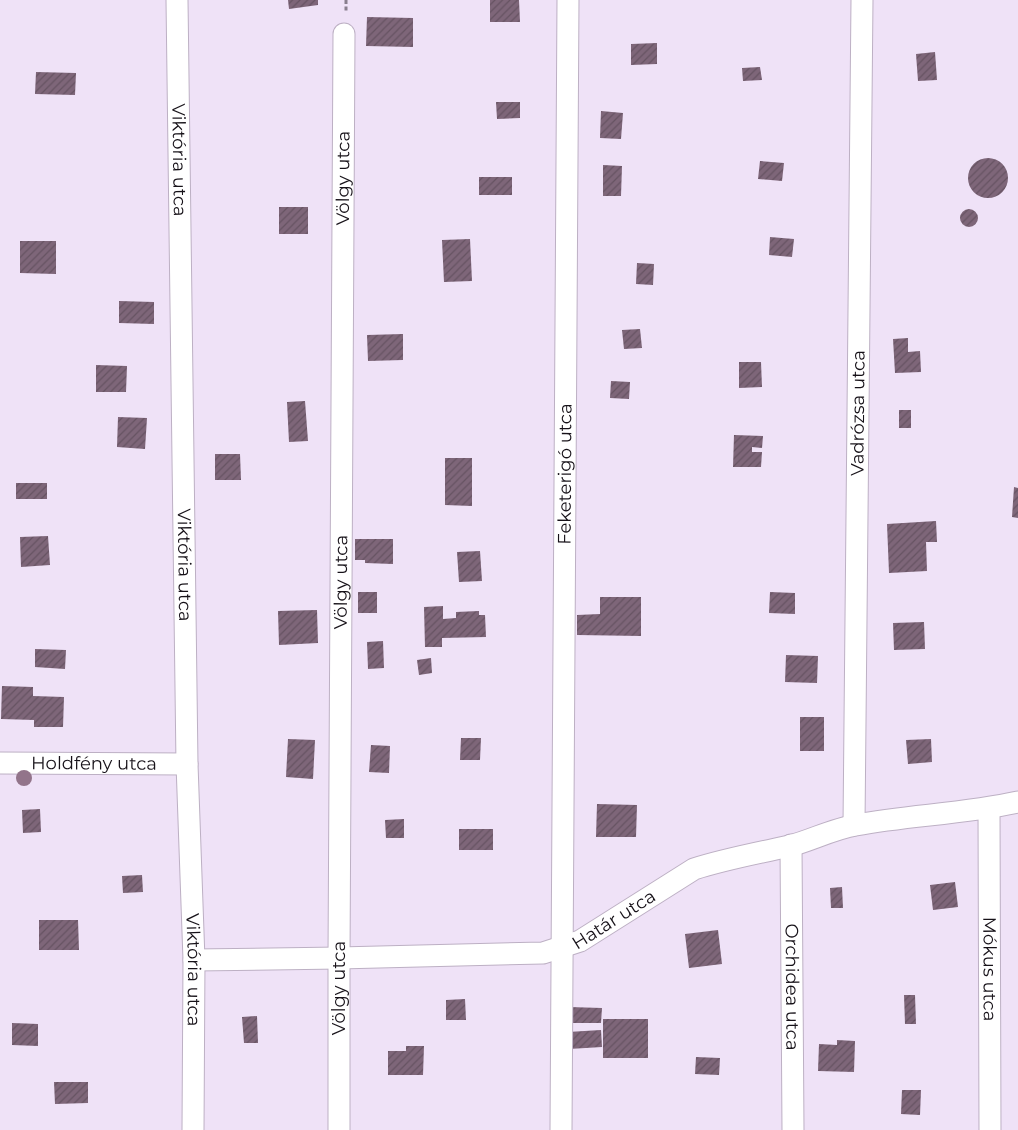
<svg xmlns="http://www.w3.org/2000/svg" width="1018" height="1130" font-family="Montserrat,sans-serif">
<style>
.building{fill:url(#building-hatch)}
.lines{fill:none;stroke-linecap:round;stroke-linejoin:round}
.street-casing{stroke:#bdb0c4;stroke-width:23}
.path{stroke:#897f8e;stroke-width:3;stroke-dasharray:4 2.5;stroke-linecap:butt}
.street{stroke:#fff;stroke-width:21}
.tree{fill:#92748a}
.labels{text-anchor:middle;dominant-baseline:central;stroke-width:4.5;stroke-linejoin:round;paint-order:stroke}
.street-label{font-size:18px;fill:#161118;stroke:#efe2f7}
</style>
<defs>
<pattern id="building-hatch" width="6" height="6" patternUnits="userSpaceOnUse" patternTransform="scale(1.25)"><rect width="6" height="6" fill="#7e6679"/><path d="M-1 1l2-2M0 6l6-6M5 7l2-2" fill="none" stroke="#665362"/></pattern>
</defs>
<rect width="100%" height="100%" fill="#efe2f7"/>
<path class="building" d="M288,0h30v5l-29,4z
M490,0h29l1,22h-30z
M367,17l46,1v29l-47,-1z
M657,43v21l-26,1v-21z
M935,52l2,28 -19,1 -2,-27z
M760,67l2,13 -19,1 -1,-13z
M36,72l40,1 -1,22 -40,-1z
M496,102h24v16l-23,1z
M601,111l22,2 -2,26 -21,-1z
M968 178a20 20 0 1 1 40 0a20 20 0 1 1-40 0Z
M760,161l24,2 -2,18 -24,-2z
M603,165l19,1 -1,30h-18z
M479,177h33v18h-33z
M279,207h29v27h-29z
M960 218a9 9 0 1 1 18 0a9 9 0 1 1-18 0Z
M770,237l24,2 -2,18 -23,-2z
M470,239l2,42 -28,1 -2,-42z
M20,241h36v33l-36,-1z
M637,263l17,1 -1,21 -17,-1z
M119,301l35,1v22l-35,-1z
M640,329l2,19 -18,1 -2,-19z
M403,334v26l-35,1 -1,-26z
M908,338v14l12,-1 1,21 -26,1 -2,-34z
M739,362h22l1,25 -23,1z
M96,365l31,1 -1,26h-30z
M611,381l19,1 -1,17 -19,-1z
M305,401l3,40 -19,1 -2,-40z
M899,410h12v18h-12z
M118,417l29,1 -2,31 -28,-2z
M734,435l29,1 -1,12 -10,-1v5h10l-1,15h-28z
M215,454h25l1,26h-26z
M445,458h27v48l-27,-1z
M16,483h31v16h-31z
M1014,487l4,1v30l-6,-1z
M936,521l1,21h-11l1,29 -38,2 -2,-49z
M48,536l2,29 -29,2 -1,-30z
M355,539h38v25l-28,-1v-3h-10z
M480,551l2,30 -23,1 -2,-30z
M358,592h19v21h-19z
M770,592l25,1v21l-26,-1z
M600,597h41v39l-64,-1v-20l23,-1z
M443,606v13l13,-1v-6l23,-1v4h6l1,22 -44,1v9h-17l-1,-40z
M317,610l1,33 -39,2 -1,-34z
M924,622l1,27 -31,1 -1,-27z
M383,641l1,27 -16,1 -1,-27z
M35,649l31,1 -1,19 -30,-2z
M786,655l32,1 -1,27 -32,-1z
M431,658l1,15 -13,2 -2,-15z
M2,686l31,1v9l31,1 -1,30h-29v-7l-33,-1z
M800,717h24v34h-24z
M461,738h20l-1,22h-20z
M288,739l27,1 -2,39 -27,-2z
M931,739l1,23 -24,2 -2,-24z
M371,745l19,1 -1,27 -20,-1z
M597,804l40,1 -1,32h-40z
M40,809l1,23 -18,1 -1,-23z
M404,819v19h-18l-1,-18z
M459,829h34v21h-34z
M142,875l1,17 -20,1 -1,-17z
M955,882l3,25 -25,3 -3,-25z
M842,887l1,21h-12l-1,-20z
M39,920h39l1,30h-40z
M718,930l4,34 -33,4 -4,-34z
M904,995h11l1,29h-11z
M465,999l1,21h-20v-20z
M569,1007l33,1 -1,15h-33z
M257,1016l1,27h-14l-2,-26z
M603,1019h45v39h-45z
M12,1023l26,1v22l-26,-1z
M601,1030l1,17 -33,2 -1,-17z
M837,1040l18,1 -1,31 -36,-1 1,-27 18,1z
M406,1046h18l-1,29h-35v-24h18z
M696,1057l24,1 -1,17 -24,-1z
M54,1082h34v21l-33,1z
M902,1090h19l-1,25 -19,-1z"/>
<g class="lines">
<g class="street-casing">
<g id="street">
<path id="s1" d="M177,0l10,764 7,196 -1,170"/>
<path id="s2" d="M0,763l187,1"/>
<path id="s3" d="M989,808l1,322"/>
<path id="s4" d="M854,825l8,-825"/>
<path id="s5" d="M791,845l2,285"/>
<path id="s6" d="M194,960l145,-2 204,-5 37,-12 114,-72c31,-10 64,-16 96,-23 22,-6 43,-17 66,-21 53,-10 108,-11 162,-23"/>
<path id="s7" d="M339,1130v-172l5,-924"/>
<path id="s8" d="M561,1130l7,-1130"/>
</g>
</g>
<path class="path" d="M346,0v12"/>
<use href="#street" class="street"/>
</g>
<circle class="tree" cx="24" cy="778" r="8"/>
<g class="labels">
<g class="street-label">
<text stroke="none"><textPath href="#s1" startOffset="160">Viktória utca</textPath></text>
<text stroke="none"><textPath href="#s7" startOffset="952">Völgy utca</textPath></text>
<text stroke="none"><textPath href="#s4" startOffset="412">Vadrózsa utca</textPath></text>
<text stroke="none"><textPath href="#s8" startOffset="656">Feketerigó utca</textPath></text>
<text stroke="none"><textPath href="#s1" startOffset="565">Viktória utca</textPath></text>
<text stroke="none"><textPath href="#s7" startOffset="548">Völgy utca</textPath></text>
<text stroke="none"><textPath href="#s2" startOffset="94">Holdfény utca</textPath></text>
<text stroke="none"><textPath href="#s6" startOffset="428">Határ utca</textPath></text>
<text stroke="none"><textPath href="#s3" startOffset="161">Mókus utca</textPath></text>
<text stroke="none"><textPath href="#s1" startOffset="970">Viktória utca</textPath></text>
<text stroke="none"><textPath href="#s7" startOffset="142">Völgy utca</textPath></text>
<text stroke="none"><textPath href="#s5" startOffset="142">Orchidea utca</textPath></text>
</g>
</g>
</svg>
